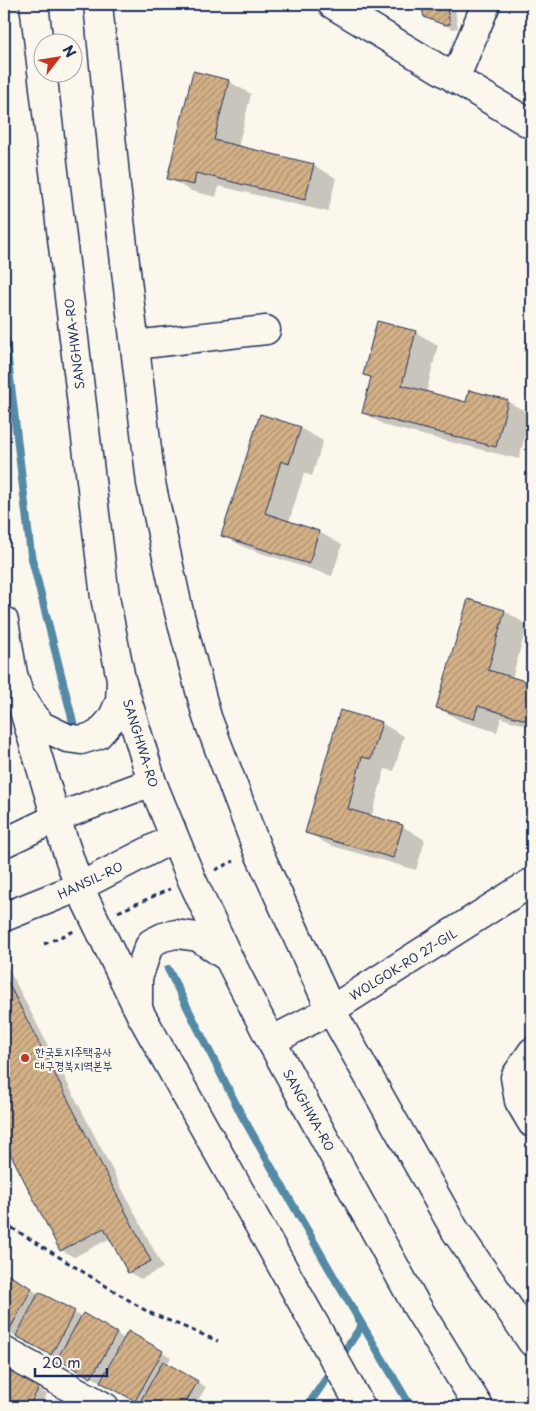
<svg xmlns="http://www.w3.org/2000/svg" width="536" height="1411" font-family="'Playpen Sans','Poor Story',sans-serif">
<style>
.shadow{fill:#0003}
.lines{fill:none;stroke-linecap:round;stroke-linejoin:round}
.stream{stroke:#538ba6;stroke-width:8}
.building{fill:url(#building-hatch);stroke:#1b2f5e}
.minor-casing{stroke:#1b2f5e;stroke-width:31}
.major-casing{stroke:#1b2f5e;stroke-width:31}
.path{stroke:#1b2f5e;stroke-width:3;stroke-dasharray:5 4;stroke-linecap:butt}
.minor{stroke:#fbf7ec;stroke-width:28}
.major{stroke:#fbf7ec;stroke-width:28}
.poi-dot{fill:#c8321e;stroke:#fbf7ec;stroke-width:2}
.labels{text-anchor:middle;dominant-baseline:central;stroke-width:4.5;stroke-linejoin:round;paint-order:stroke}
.street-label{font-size:12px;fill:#1b2f5e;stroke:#fbf7ec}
.poi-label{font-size:12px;fill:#1b2f5e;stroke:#fbf7ec;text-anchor:start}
</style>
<defs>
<pattern id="building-hatch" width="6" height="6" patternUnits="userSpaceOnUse" patternTransform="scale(1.25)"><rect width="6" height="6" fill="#d4b186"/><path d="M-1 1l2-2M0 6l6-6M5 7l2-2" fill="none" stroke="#ab9071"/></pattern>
</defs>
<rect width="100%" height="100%" fill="#fbf7ec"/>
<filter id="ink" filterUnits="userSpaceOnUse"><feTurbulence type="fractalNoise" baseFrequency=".02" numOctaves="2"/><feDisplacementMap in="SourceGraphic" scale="10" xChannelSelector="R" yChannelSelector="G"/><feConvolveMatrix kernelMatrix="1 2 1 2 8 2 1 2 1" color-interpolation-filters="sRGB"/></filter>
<g filter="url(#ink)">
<path class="shadow" d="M423,4h31l4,24 -5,1 -28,-13z
M228,81l23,13 -13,53 75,18 23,13 -8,34 -109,-26 -3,11 -25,-6 -23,-13z
M415,332l23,13 -12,48 41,10 40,-2 23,13 -11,45 -133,-33 -22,-13 8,-34 -7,-4z
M300,428l23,13 -11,35 -8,-3 -15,49 30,10 23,13 -10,31 -86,-28 -23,-13z
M505,611l22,14 -15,53 20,6v43l-31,-9 -4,14 -36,-11 -23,-13z
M381,723l23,13 -10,35 -9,-2 -14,49 31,8 23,14 -9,30 -87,-25 -22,-13z
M4,964l3,2 156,302 -22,11 -13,-7 -17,-34 -37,19 -13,-7 -57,-111z
M4,1275l78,42 2,-2 41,24 3,-6 43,24 -4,8 39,22 -12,20h-38l-10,-5 -2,3 -140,-75z
M8,1371l39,23 -8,13h-35v-31z"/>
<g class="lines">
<path class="stream" d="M4,327l27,228 42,167
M168,969l73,145 97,170 73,123
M340,1358l22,-33
M307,1407l27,-40"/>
</g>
<path class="building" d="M421,4h25l4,20 -6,1 -20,-8z
M193,71l36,9 -15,60 100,24 -9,36 -109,-27 -2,12 -27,-6z
M532,318v35l-7,-1z
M377,321l39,10 -14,54 64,17 3,-12 39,10 -12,47 -134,-34 9,-36 -8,-2z
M260,414l41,13 -12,37 -8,-3 -16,52 54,18 -10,33 -88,-28z
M468,599l37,11 -17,60 44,13v39l-54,-16 -4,13 -38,-11z
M340,710l42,12 -11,37 -9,-2 -14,52 55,16 -10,33 -88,-25z
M4,975l147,286 -23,12 -24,-45 -44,23 -56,-110z
M4,1273l28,15 -24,45 -4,-2z
M39,1292l36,19 -24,44 -35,-19z
M83,1313l34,20 -26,45 -34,-19z
M128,1331l35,20 -28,50 -35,-19z
M163,1361l35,20 -15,26h-30l-12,-7z
M7,1370l32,18 -11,19h-24v-31z
M46,1402l9,5h-12z"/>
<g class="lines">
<g class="minor-casing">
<path id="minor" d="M98,4l18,182 35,297 28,129 28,105 51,134 73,159 124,220 77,112
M332,4l200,121
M455,79l31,-75
M135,345l131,-15
M271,1041l60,-31 201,-128
M532,1052l-17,25 4,24 13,22
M4,1351l101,56"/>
</g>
<g class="major-casing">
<path id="major" d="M34,4l71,593 16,82 31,103 40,98 36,77 43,84 146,266 62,100
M4,621l9,53 43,144 23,69 62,128 220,392
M25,702l8,14 9,10 25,12 14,2 17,-5 14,-16 8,-18 1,-19
M4,843l52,-25 96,-36
M4,917l75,-30 95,-49
M138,1005v-27l9,-27 4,-8 12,-6 13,-3 22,3 29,20"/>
</g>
<path class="path" d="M215,870l19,-9
M118,912l52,-23
M44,944l30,-13
M4,1223l144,89 70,29"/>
<use href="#minor" class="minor"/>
<use href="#major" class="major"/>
</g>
</g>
<circle class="poi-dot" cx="25" cy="1058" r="5"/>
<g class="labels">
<g class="street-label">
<text transform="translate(74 344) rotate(-97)">SANGHWA-RO</text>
<text transform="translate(141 743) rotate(73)">SANGHWA-RO</text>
<text transform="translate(90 880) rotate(-25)">HANSIL-RO</text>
<text transform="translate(403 964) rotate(-32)">WOLGOK-RO 27-GIL</text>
<text transform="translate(309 1110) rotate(61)">SANGHWA-RO</text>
</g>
<g class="poi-label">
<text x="35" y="1051">한국토지주택공사<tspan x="35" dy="14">대구경북지역본부</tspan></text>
</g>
</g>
<rect width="536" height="1411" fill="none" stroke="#fbf7ec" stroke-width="20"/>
<rect x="10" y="10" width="516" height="1391" fill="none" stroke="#1b2f5e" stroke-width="2" filter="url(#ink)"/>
<g transform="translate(58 58) rotate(59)"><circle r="24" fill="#fbf7ec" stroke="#a1a7b3"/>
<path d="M0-4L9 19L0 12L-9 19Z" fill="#c8321e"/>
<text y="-8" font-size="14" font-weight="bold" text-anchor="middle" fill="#1b2f5e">N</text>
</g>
<path d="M35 1368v8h72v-8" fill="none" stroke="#1b2f5e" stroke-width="2.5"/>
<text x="42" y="1368" font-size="15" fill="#1b2f5e" stroke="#fbf7ec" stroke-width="4" paint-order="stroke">20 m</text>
</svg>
